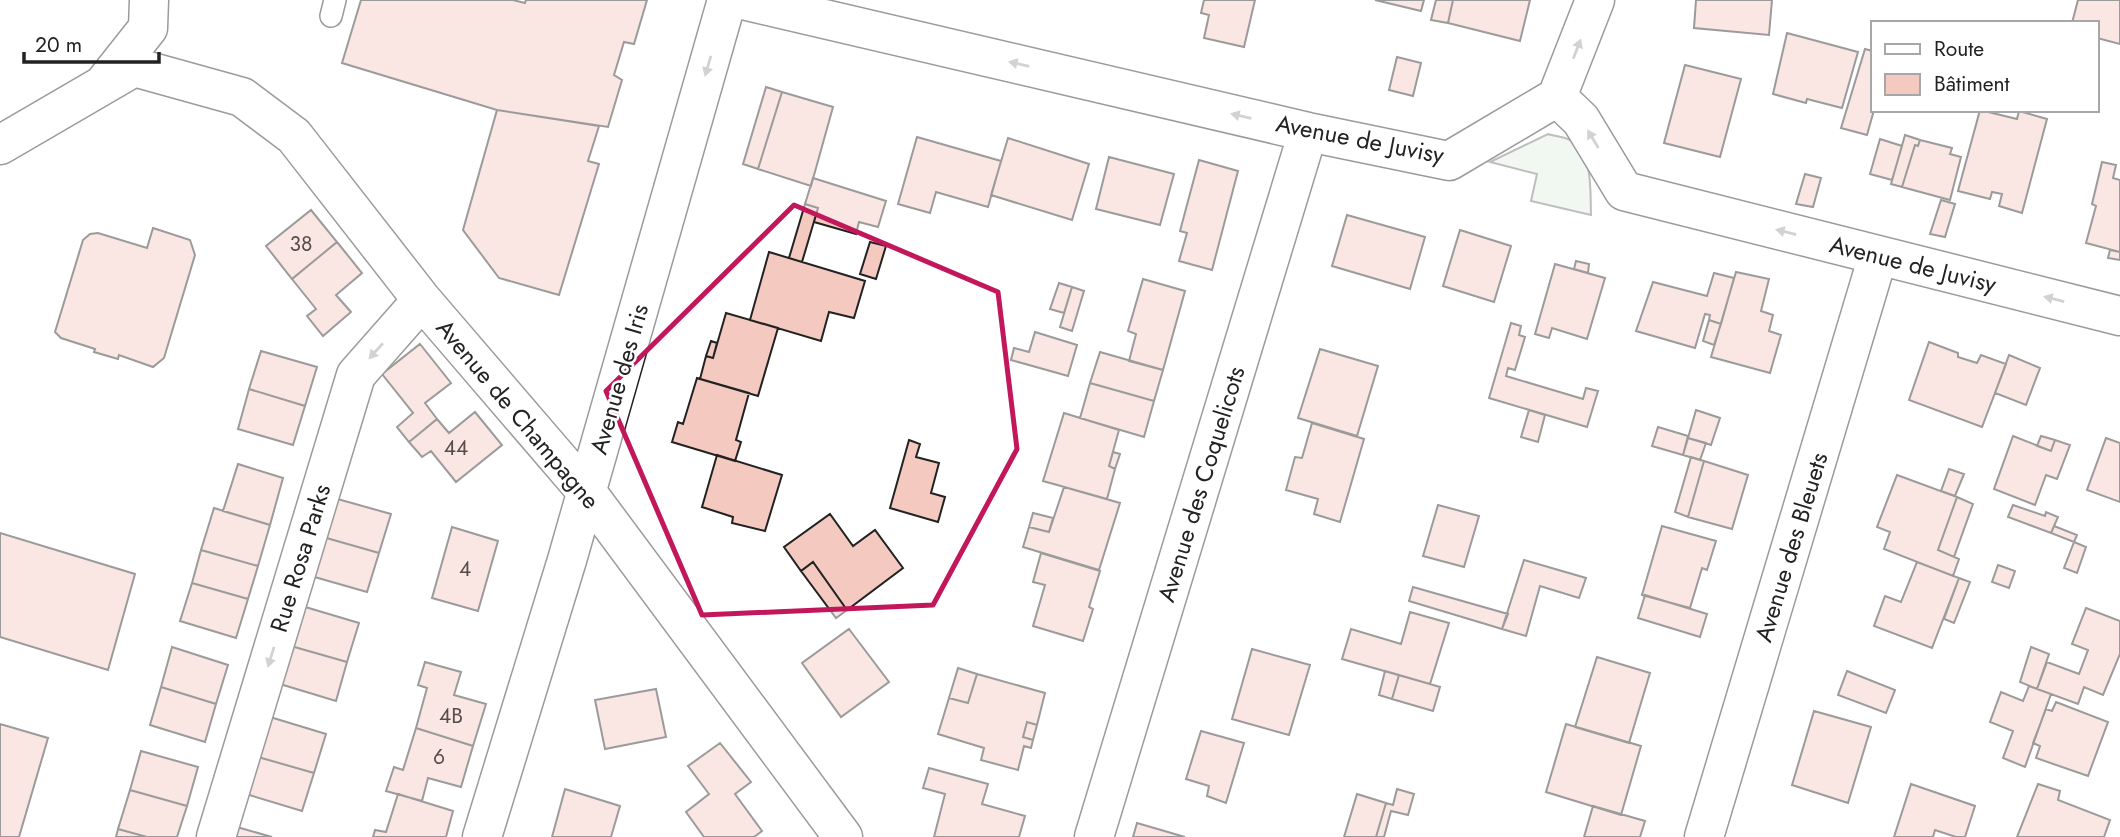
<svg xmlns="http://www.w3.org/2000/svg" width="2120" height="837" font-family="Jost,sans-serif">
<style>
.green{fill:#e0efe3;stroke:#6f6f6f;stroke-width:2}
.building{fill:#f3c9c0;stroke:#222;stroke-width:2}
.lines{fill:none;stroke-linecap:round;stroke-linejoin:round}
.service-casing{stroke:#222;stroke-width:24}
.minor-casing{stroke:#222;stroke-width:41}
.service{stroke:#fff;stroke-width:21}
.minor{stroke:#fff;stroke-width:38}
.oneway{fill:#9c9c9c}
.marked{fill:none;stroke:#c2185b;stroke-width:5;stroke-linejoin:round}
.labels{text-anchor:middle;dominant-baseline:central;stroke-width:5;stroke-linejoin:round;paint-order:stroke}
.number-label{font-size:21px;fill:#564c4a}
.street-label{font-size:24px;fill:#222;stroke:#fff}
</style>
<rect width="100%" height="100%" fill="#fff"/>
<path class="green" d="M1548,134c6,2 16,3 22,6 24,14 20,51 21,75l-60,-14 6,-27 -47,-12z"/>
<path class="building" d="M361,0h152l12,3 1,-3h121l-13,44 -10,-2 -10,33 8,5 -14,47 -111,-17 -155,-47z
M1204,0h51l-11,47 -40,-9 5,-23 -8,-2z
M1375,0h49l-3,11z
M1436,0h17l-5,23 -17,-3z
M1453,0h77l-10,41 -72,-18z
M1696,0h76l-3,35 -75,-7z
M2078,0h42v44l-23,-6v-15h-25z
M1787,33l71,19 -16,56 -35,-9 -1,4 -33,-9z
M1865,49l8,2 1,59 -7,25 -26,-7z
M1397,57l24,6 -8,33 -24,-6z
M1685,65l56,14 -21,78 -56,-14z
M766,87l16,5 -24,77 -15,-5z
M782,92l51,15 -22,79 -53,-17z
M497,110l102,16 -11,35 11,3 -40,131 -60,-17 -36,-48z
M1980,110l37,9 2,-8 28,8 -25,94 -23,-7 3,-12 -10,-2 -2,7 -32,-8z
M1905,135l15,5 -2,6 -3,-1 -13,42 -11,-3z
M917,137l84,24 -13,46 -52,-15 -6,21 -32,-9z
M1008,138l81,26 -17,56 -81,-25z
M1880,139l22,7 -10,34 -22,-6z
M1920,140l32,8 -2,6 11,3 -11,43 -48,-13 13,-42 3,1z
M1109,157l65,17 -14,51 -64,-16z
M1199,160l39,11 -26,99 -33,-9 8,-28 -7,-2z
M2102,162l14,3 -3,13 7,2v72l-34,-9 10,-37 -4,-2z
M1805,174l16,4 -8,29 -17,-3z
M813,178l73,23 -8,26 -19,-5 -3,12 -42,-12 4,-14 -13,-4z
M1941,200l14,4 -10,33 -15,-3z
M805,204l13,4 -16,54 -13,-4z
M311,210l26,32 -45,37 -26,-33z
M1347,215l78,22 -15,52 -78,-23z
M153,228l37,12 5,15 -31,103 -11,9 -34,-12 -1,4 -24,-7 1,-3 -34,-11 -6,-6 28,-92 7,-6 8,-1 49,15z
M1460,230l51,16 -17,56 -51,-16z
M337,242l25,31 -26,22 15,17 -28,24 -16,-20 9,-7 -24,-30z
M870,242l16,4 -10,33 -16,-5z
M2110,250l10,2v8l-12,-2z
M769,252l96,29 -11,37 -25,-6 -8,29 -71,-21z
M1576,261l13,3 -1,9 -14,-4z
M1555,264l50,14 -18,61 -35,-11 -3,10 -14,-4z
M1736,272l33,7 -8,32 12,4 -4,16 12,4 -11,38 -59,-16z
M1714,273l20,5 -13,46 -12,-4 1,-5 -5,-1 -10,34 -59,-17 17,-49 54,14z
M1143,279l42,12 -22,79 -34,-9 7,-27 -8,-3z
M1059,283l13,4 -8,26 -14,-4z
M1072,287l12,4 -12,40 -12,-4z
M726,313l52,15 -20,68 -58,-17 6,-23 7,2z
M1709,320l12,4 -7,21 -11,-4z
M1511,323l10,3 -2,9 6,2 -10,33 -7,-2 -2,8 77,23 3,-11 12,3 -11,36 -98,-29z
M1035,332l42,13 -9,31 -57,-16 3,-12 15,4z
M711,341l6,2 -4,15 -7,-2z
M1929,342l29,11v4l19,6 4,-8 25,9 -24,63 -73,-27z
M420,344l31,39 -26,20 12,16 -28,23 -12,-15 16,-14 -31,-39z
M1320,349l58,17 -21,70 -59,-18z
M261,351l56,16 -12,39 -56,-17z
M1100,352l63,18 -9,31 -64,-18z
M2009,355l31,13 -14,37 -31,-12z
M697,378l52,15 -13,47 5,2 -6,19 -63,-19 6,-20 5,2z
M1090,383l64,18 -10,36 -64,-19z
M249,389l56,17 -12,39 -55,-16z
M1529,410l16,5 -7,27 -17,-5z
M1696,410l24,8 -9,27 -23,-7z
M475,412l27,33 -46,37 -25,-31 -9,6 -13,-15 28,-23 12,14z
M1064,413l55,17 -10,36 6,3 -8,30 -64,-18z
M1312,423l52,16 -24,83 -26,-8 4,-15 -32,-9 9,-33 7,1z
M1658,427l30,9 -5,19 -31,-9z
M2013,436l38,15 4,-11 15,5 -13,34 -11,-4 -11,30 -41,-16z
M2041,436l14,4 -4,11 -14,-5z
M1688,438l18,5 -6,17 -17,-5z
M2106,438l14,5v59l-33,-12z
M909,440l11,4 -4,13 23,6 -8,30 14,4 -7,25 -48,-14z
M1113,452l7,2 -5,15 -6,-3z
M717,455l65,20 -17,56 -33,-8 1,-6 -31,-10z
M1691,457l13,4 -16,56 -13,-5z
M1704,461l44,14 -16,54 -44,-12z
M238,464l45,14 -13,47 -47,-14z
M1949,469l15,5 -9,22 -14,-5z
M1897,475l60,22 -19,53 21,9 -6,17 -69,-27 6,-17 -13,-5z
M1064,487l56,16 -21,67 -76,-23 6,-20 20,5z
M1957,497l16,7 -19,53 -16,-7z
M334,498l57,16 -12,39 -56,-16z
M1438,505l41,11 -15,51 -41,-11z
M2013,505l32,11 1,-4 12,5 -7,16 -43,-16z
M214,508l56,17 -12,41 -57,-16z
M1033,513l20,5 -4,14 -20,-5z
M830,514l23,32 22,-16 28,38 -56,42 -34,-48 -12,9 -17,-24z
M1662,526l54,15 -9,29 -5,-2 -12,40 -48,-13z
M2054,526l23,9 -3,7 -23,-9z
M452,527l46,14 -20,70 -46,-13z
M0,533l135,41 -27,96 -108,-33z
M323,537l56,16 -12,39 -56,-16z
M2074,542l12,5 -9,26 -13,-5z
M201,550l57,16 -10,33 -56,-16z
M1041,553l59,18 -11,36 4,2 -10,32 -50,-15 12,-41 -12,-3z
M1524,560l62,18 -7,20 -39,-12 -14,50 -24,-7z
M813,562l34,48 -11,8 -35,-47z
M1917,562l42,16 -27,70 -58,-22 11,-30 16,6z
M1998,565l17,6 -6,17 -17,-6z
M1959,578l11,4 -16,41 -10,-4z
M192,583l56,16 -12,39 -56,-17z
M1413,587l95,27 -6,15 -93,-28z
M1645,595l62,19 -7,23 -62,-19z
M302,606l57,17 -12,39 -56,-16z
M2086,608l34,13v33l-17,41 -19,-8 -6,17 -41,-15 10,-27 32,12 9,-24 -16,-6z
M1410,612l39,11 -19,61 -88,-25 9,-30 50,15z
M849,629l40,53 -48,35 -39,-54z
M291,646l56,16 -11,39 -56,-17z
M172,647l56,18 -12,39 -55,-17z
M2031,647l18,7 -12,35 -17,-7z
M1252,649l58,16 -21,70 -57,-16z
M1597,657l53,16 -21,70 -54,-16z
M425,662l36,10 -7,23 32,9 -13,42 -57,-18 11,-40 -9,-3z
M958,668l19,6 -9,29 -19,-5z
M1385,671l14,4 -7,24 -13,-4z
M1847,671l48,19 -9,23 -48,-18z
M977,674l68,19 -8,32 -10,-3 -4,15 10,3 -2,8 -7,-2 -6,24 -37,-10 3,-12 -46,-14 11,-36 19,5z
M1399,675l41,12 -7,24 -41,-12z
M2029,686l22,8 -26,73 -22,-9 10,-27 -23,-9 11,-30 22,9z
M161,687l55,17 -11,38 -55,-17z
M656,689l10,48 -61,12 -10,-49z
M2056,702l52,20 -20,54 -52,-18 4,-12 -7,-3 13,-34 6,2z
M1814,711l57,16 -23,76 -56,-18z
M270,717l56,17 -12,39 -56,-16z
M1027,722l10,3 -4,15 -10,-3z
M0,724l48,14 -29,99h-19z
M1566,724l75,22 -20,69 -75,-23z
M416,728l57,18 -12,41 -33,-9 -6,23 -36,-10 8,-24 9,3z
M1201,731l43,12 -18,60 -19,-7 2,-10 -23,-7z
M720,743l31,39 -16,12 27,37 -8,6h-50l-18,-25 23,-18 -21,-28z
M141,751l57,16 -11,39 -57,-16z
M258,757l56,16 -12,38 -56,-17z
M929,768l59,16 -6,20 43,12 -6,21h-85l11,-43 -22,-6z
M1911,784l64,22 -10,31h-9l-21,-7 -2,7h-39z
M2038,784l22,7 -2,9 52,20 -6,17h-87z
M565,789l55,17 -9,31h-59z
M1397,789l17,5 -6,21 -17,-4 -7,26h-8l10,-34 7,2z
M130,790l57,16 -10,31h-30l-29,-8z
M398,794l55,17 -7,26h-73l2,-7 11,2z
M1357,794l29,9 -10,34h-32z
M1593,806l52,15 -5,16h-56z
M1137,823l48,14h-52z
M237,827l35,10h-38z
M118,829l29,8h-31z"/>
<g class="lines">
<g class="service-casing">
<path id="service" d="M331,16l4,-16"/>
</g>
<g class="minor-casing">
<path id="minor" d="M743,0l565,132 141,29 108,-64
M106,81l42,-53 1,-28
M1557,97l24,23 43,71 496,125
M1557,97l38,-97
M0,145l134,-78 108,30 52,39 128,164 164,191 257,346
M216,837l140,-462 66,-75
M482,837l85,-277 160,-560
M1094,837l214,-705
M1704,837l174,-581"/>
</g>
<use href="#service" class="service"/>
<use href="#minor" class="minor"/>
</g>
<defs><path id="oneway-solid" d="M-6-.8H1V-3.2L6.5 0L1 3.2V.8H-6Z" transform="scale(1.75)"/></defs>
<g class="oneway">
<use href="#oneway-solid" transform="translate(1577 49) rotate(-69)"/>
<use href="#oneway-solid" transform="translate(1019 64) rotate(-167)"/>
<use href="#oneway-solid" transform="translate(708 66) rotate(106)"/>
<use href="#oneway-solid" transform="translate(1241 116) rotate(-167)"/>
<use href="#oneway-solid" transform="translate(1593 139) rotate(-121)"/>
<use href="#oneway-solid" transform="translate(1786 232) rotate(-166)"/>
<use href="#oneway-solid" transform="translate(2054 299) rotate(-166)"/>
<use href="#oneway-solid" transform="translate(376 351) rotate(132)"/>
<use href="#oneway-solid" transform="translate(271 657) rotate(107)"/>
</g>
<path d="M0 0H2120V837H0ZM794,205l204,87 19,157 -84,156 -231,10 -96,-224z" fill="#fff" fill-opacity=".55" fill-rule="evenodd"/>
<path class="marked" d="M794,205l204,87 19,157 -84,156 -231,10 -96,-224z"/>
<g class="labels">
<g class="number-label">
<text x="301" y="244">38</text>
<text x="456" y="448">44</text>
<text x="465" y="569">4</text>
<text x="451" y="716">4B</text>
<text x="439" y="757">6</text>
</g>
<g class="street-label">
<text transform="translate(1360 139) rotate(11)">Avenue de Juvisy</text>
<text transform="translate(1913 264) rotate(14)">Avenue de Juvisy</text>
<text transform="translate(619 379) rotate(-74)">Avenue des Iris</text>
<text transform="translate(518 414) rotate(50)">Avenue de Champagne</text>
<text transform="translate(1201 484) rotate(-73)">Avenue des Coquelicots</text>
<text transform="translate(1791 547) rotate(-73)">Avenue des Bleuets</text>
<text transform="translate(300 558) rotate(-73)">Rue Rosa Parks</text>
</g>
</g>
<rect x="1871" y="21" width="228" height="91" fill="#ffffff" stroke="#a7a7a7" stroke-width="2"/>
<rect x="1885" y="44" width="35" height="10" fill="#ffffff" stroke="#a7a7a7" stroke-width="2"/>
<text x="1934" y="56" font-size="21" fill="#222222">Route</text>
<rect x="1885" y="74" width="35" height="21" fill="#f3c9c0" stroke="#a7a7a7" stroke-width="2"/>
<text x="1934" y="91" font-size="21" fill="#222222">Bâtiment</text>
<path d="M24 52v10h135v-10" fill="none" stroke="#222222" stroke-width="3.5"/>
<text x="35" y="52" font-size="21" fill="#222222" stroke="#ffffff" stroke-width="5" paint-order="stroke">20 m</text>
</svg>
